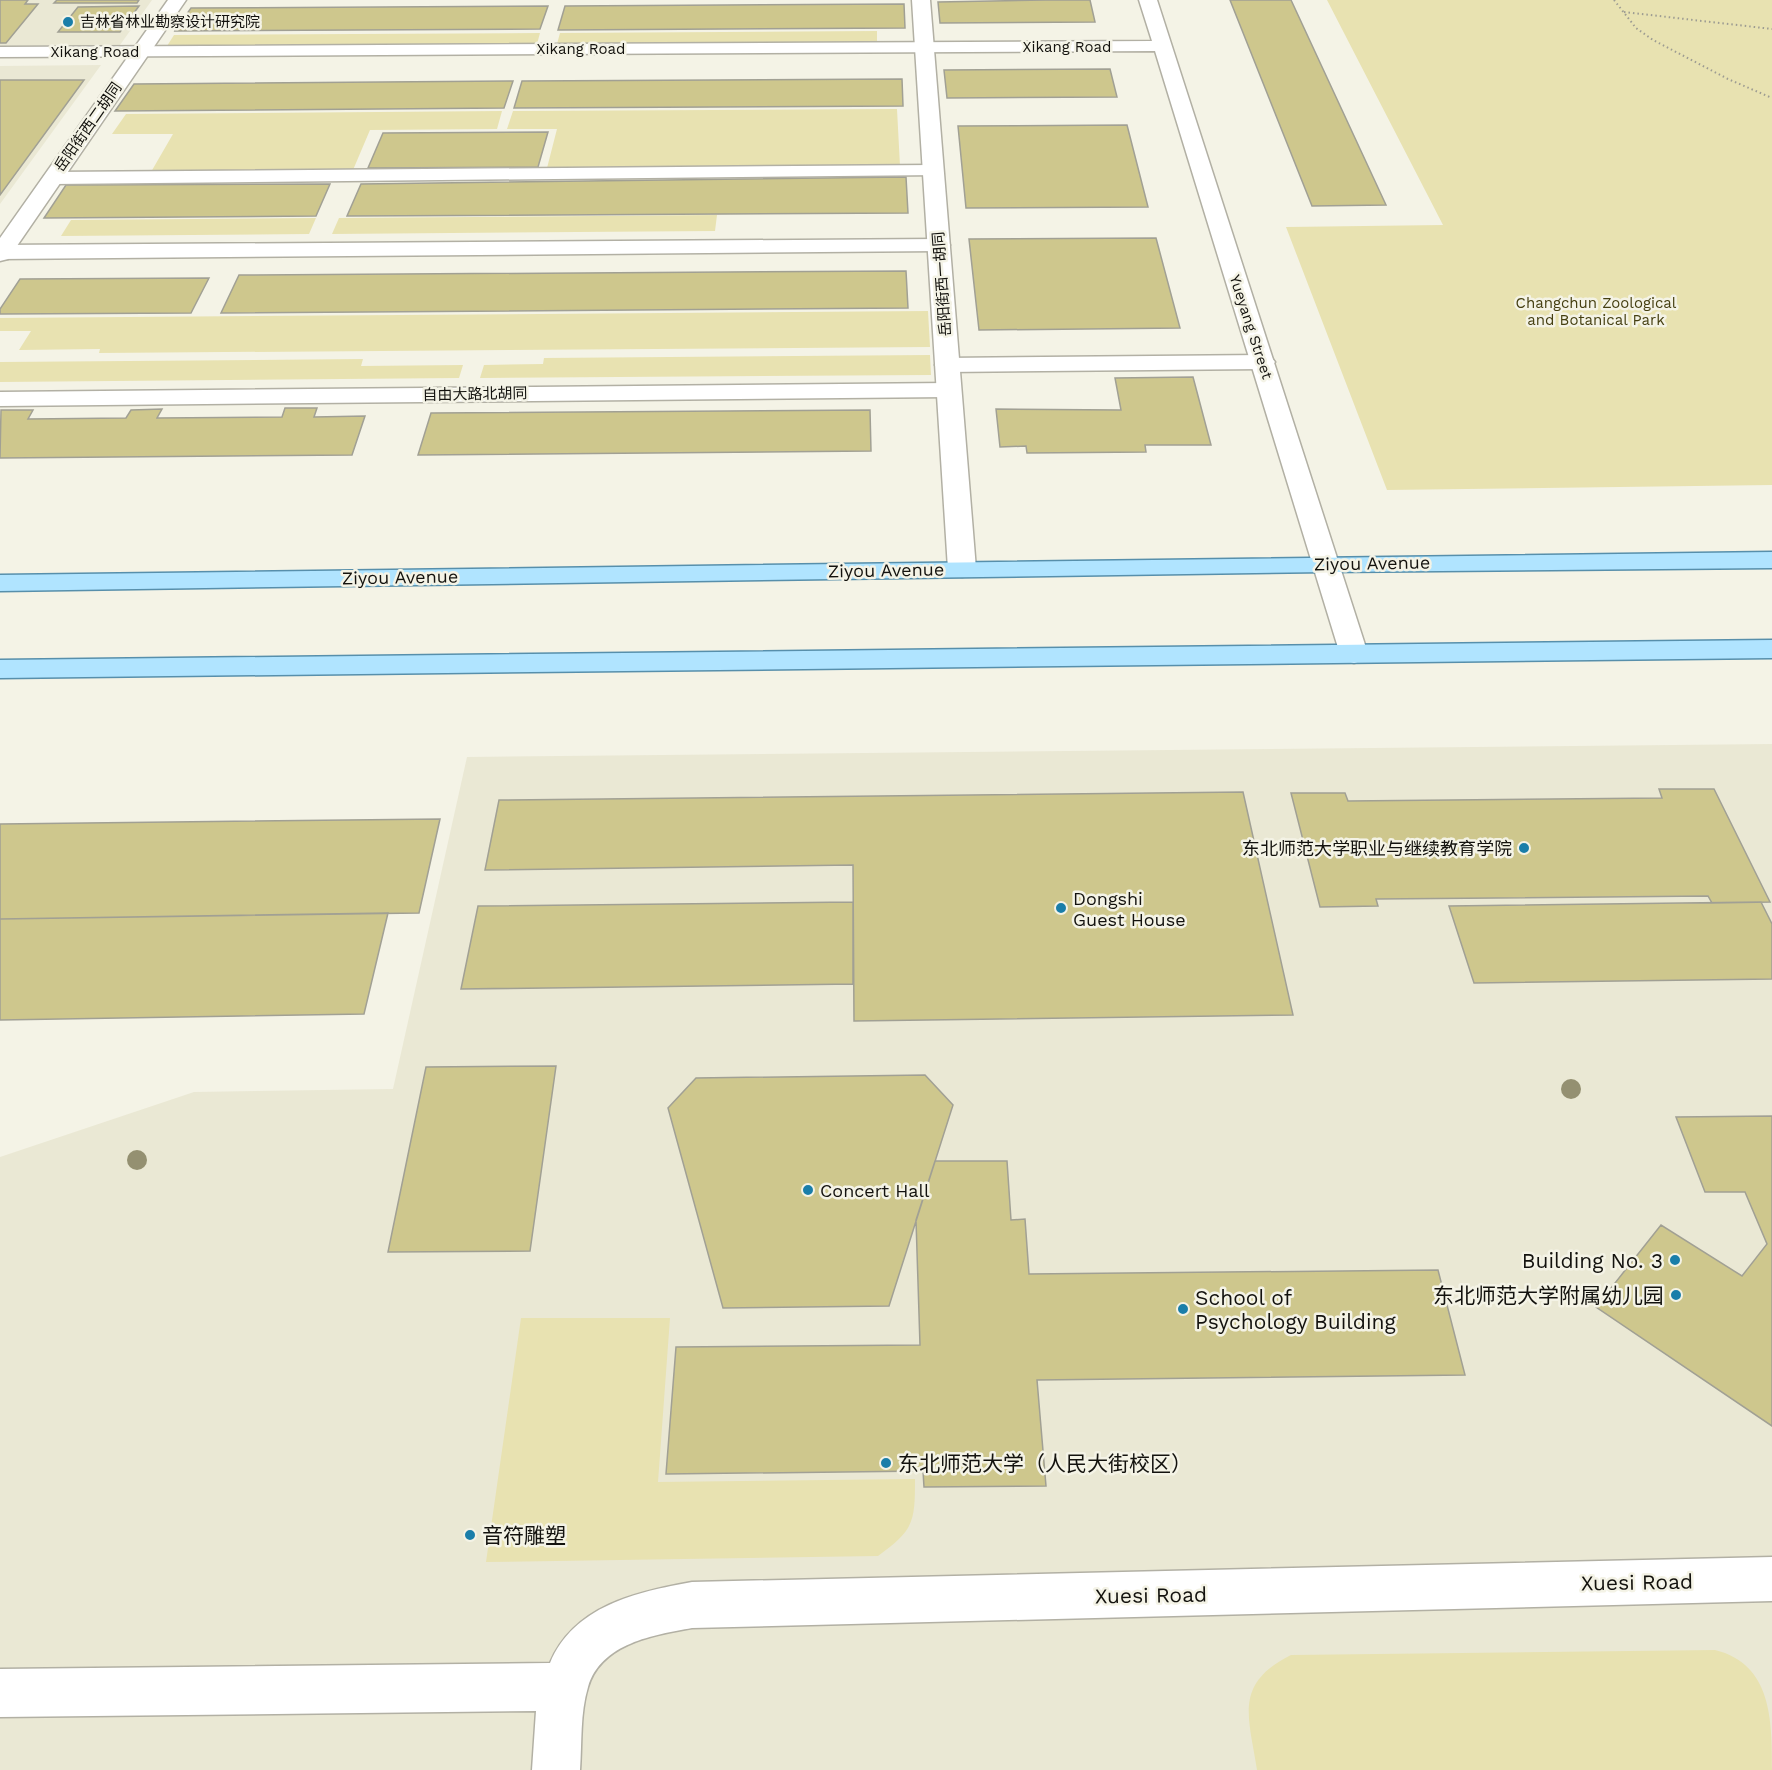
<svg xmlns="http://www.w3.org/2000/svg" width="1772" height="1770" font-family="'Work Sans','Noto Sans SC',sans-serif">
	<rect width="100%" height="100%" fill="#f4f3e6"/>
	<path fill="#eae8d4" d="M0 0H152L120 45 0 46Z
		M101 65 0 204V66Z
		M1772 744V1770H0V1157L194 1092 393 1089 467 757Z"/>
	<path fill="#e8e2b1" d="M1327 0H1772V485L1387 490 1286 227 1443 225Z
		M877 31V42L557 44 560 33Z
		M540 33 537 44 167 46 174 35Z
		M897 109 900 166 547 168 557 129H507L513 111Z
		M502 111 497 129 370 130 353 170 151 172 173 134H112L126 114Z
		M717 215 715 231 332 234 339 218Z
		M316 218 309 234 61 236 71 220Z
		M928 311 930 347 99 353 100 349 19 350 31 331H0V318Z
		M930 355 931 375 480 378 484 365 543 364 544 358Z
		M363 359 361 366 463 365 459 378 0 382V362Z
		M521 1318H670L658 1482 915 1479C915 1522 914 1530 878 1556L486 1562Z
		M1715 1650C1772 1664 1772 1720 1772 1770H1257C1249 1717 1233 1684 1291 1655Z"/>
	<path fill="#cec78d" stroke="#a1a094" stroke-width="1.5" d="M0 0H28L25 4H38L6 43H0Z
		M57 0H139L137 3H54Z
		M1046 0H1090L1095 22 940 23 938 2Z
		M1230 0H1291L1386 205 1312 206Z
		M904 4 905 28 558 30 565 6Z
		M139 6 120 32H58L78 7Z
		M548 6 540 29 175 31 191 8Z
		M1110 69 1117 97 947 98 944 70Z
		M902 79 903 106 514 108 522 81Z
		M0 80H84L0 195Z
		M513 81 504 108 115 111 134 84Z
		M1127 125 1148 207 966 208 958 126Z
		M548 132 538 167 368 168 383 133Z
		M906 177 908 213 347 216 361 184Z
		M330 184 316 216 44 218 66 185Z
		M1156 238 1180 328 979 330 969 239Z
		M906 271 908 308 221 313 239 275Z
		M209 278 191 313 0 314V309L20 279Z
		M1193 377 1211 445H1145L1146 452 1027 453 1026 446 1000 447 996 409 1121 410 1115 378Z
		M285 408H317L314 417 365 416 352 455 0 458 1 410H33L28 419 126 418 131 410 162 409 157 418 282 417Z
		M870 410 871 451 418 455 431 413Z
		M1659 789H1714L1770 902 1712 903 1708 896 1376 899 1378 906 1320 907 1291 793H1345L1348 801 1662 798Z
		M1243 792 1293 1015 854 1021 853 865 485 870 499 800Z
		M440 819 419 913 0 919V824Z
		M853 902V984L461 989 478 906Z
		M1761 902 1772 924V979L1474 983 1449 906Z
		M388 913 364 1014 0 1020V919Z
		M556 1066 530 1251 388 1252 426 1067Z
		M925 1075 953 1105 889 1306 723 1308 668 1108 696 1078Z
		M1772 1116V1426L1596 1307 1661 1225 1742 1276 1767 1244 1745 1192H1705L1676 1117Z
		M935 1161H1007L1011 1220 1025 1219 1029 1274 1438 1270 1465 1375 1037 1380 1046 1486 924 1487 923 1471 666 1474 676 1347 920 1345 916 1220Z"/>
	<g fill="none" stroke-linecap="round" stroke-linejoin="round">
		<g stroke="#b2b0a4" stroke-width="3">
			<path id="lane" d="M933 165 940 167 943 171 940 175 53 184 46 182 43 178 46 174 53 172Z
				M939 239 947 240 950 245 947 250 939 251 0 259V245Z
				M1263 355 1271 357 1275 362 1271 367 1263 369 947 372 939 370 935 365 939 360 947 358Z
				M949 383 958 385 961 390 958 395 949 397 0 406V392Z
				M1772 1557V1601L692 1628C654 1635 601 1643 588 1687 580 1713 582 1743 580 1770H532L536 1711 0 1717V1669L550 1663C574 1606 636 1592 692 1582Z"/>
		</g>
		<g stroke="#b2b0a4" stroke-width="3">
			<path id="street" d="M168 0H186L8 259 0 261V238Z
				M912 0H930L976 569 972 575 962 577 952 575 948 569Z"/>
		</g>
		<g stroke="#b2b0a4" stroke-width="3">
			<path id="secondary" d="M1139 0H1157L1368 654 1364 660 1354 663 1344 660 1340 654 1155 51 0 57V47L1152 41Z"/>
		</g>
		<g stroke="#578fab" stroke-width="3">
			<path id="primary" d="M1772 552V568L1326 572 0 591V575Z
				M1772 640V658L0 678V660Z"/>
		</g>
		<path stroke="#9d9c92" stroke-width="2" stroke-dasharray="1.5 3" stroke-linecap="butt" d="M1614 0 1636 28 1653 40 1728 79 1772 98
			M1624 12 1772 29"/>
		<use href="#lane" fill="#fff" fill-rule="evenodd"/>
		<use href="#street" fill="#fff" fill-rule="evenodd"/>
		<use href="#secondary" fill="#fff" fill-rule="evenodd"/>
		<use href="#primary" fill="#b0e4ff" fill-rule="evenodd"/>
	</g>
	<g fill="#949071">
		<circle cx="1571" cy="1089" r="10"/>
		<circle cx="137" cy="1160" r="10"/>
	</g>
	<g fill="#1a7ea9" stroke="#f4f3e6" stroke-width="2">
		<circle cx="68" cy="22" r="6"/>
		<circle cx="1524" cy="848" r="6"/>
		<circle cx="1061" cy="908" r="6"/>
		<circle cx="808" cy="1190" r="6"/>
		<circle cx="1675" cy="1260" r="6"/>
		<circle cx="1676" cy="1295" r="6"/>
		<circle cx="1183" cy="1309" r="6"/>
		<circle cx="886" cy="1463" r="6"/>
		<circle cx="470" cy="1535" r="6"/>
	</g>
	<g text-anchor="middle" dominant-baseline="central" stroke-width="5" stroke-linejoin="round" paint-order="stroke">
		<g font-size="15" fill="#13120e" stroke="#f4f3e6" text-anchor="start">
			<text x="80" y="22">吉林省林业勘察设计研究院</text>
		</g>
		<g font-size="15" fill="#13120e" stroke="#f4f3e6">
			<text x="1067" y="47">Xikang Road</text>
			<text x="581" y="49">Xikang Road</text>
			<text x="95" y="52">Xikang Road</text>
			<text transform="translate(88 127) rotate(-55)">岳阳街西二胡同</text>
			<text transform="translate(942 284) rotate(-94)">岳阳街西一胡同</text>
			<text transform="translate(1251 327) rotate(72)">Yueyang Street</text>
			<text transform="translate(475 394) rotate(-1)">自由大路北胡同</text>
		</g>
		<g font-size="15" fill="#453f11" stroke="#f4f3e6">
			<text x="1596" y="303">Changchun Zoological<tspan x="1596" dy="17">and Botanical Park</tspan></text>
		</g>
		<g font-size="18" fill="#13120e" stroke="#f4f3e6">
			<text transform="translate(1372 563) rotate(-1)">Ziyou Avenue</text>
			<text transform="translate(886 570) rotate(-1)">Ziyou Avenue</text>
			<text transform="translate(400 577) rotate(-1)">Ziyou Avenue</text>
		</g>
		<g font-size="18" fill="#13120e" stroke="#f4f3e6" text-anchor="start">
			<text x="1512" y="848" text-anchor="end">东北师范大学职业与继续教育学院</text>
			<text x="1073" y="898">Dongshi<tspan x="1073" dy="21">Guest House</tspan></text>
			<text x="820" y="1190">Concert Hall</text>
		</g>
		<g font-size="21" fill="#13120e" stroke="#f4f3e6" text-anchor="start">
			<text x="1663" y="1260" text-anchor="end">Building No. 3</text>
			<text x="1664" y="1295" text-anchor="end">东北师范大学附属幼儿园</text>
			<text x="1195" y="1297">School of<tspan x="1195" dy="24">Psychology Building</tspan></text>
			<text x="898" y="1463">东北师范大学（人民大街校区）</text>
			<text x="482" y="1535">音符雕塑</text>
		</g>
		<g font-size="21" fill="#13120e" stroke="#f4f3e6">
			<text transform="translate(1637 1582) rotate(-1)">Xuesi Road</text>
			<text transform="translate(1151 1595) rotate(-1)">Xuesi Road</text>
		</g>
	</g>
</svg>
